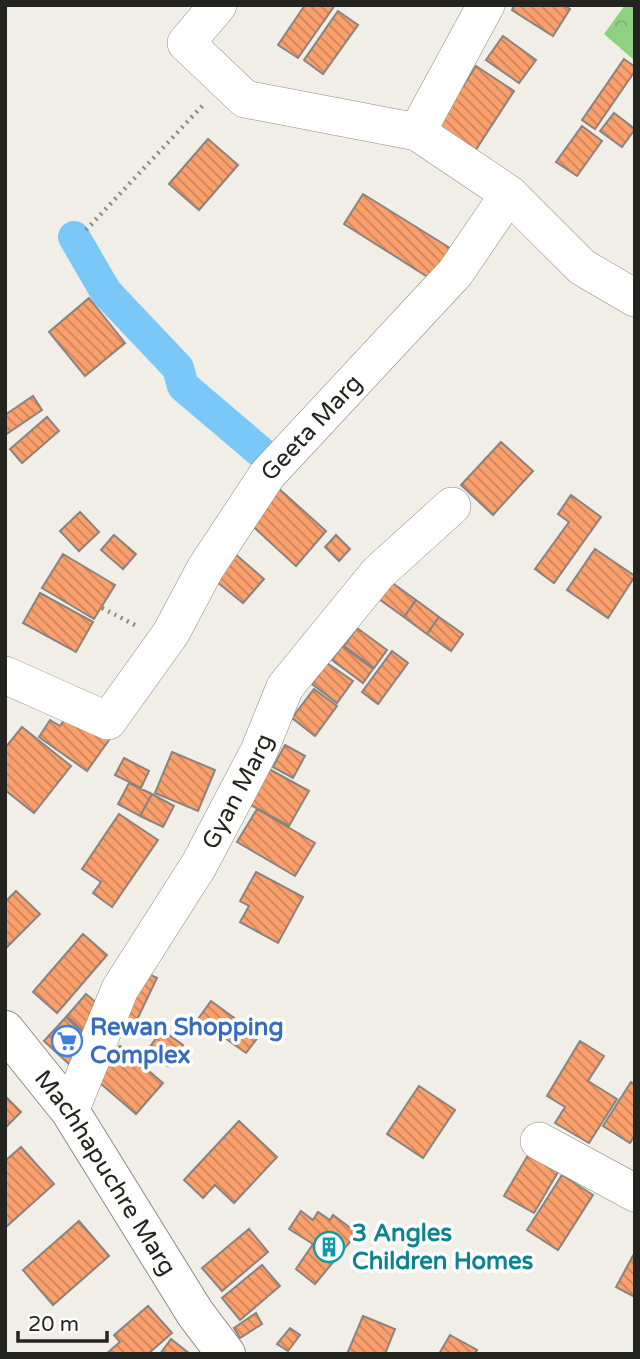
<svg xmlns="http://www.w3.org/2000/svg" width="640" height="1359" font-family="'Varela Round',sans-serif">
	<defs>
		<pattern id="forest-crowns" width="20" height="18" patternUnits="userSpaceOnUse" patternTransform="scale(1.75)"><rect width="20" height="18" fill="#90d181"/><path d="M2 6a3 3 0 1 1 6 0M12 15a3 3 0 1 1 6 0" fill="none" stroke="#7cb36f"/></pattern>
		<pattern id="building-back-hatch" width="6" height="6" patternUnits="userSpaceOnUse" patternTransform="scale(1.75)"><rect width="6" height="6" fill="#fba06d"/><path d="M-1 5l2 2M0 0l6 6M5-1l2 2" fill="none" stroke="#cb8259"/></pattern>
	</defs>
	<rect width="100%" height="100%" fill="#f0eee6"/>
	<path fill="url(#forest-crowns)" d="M625 5H635V61L604 34Z"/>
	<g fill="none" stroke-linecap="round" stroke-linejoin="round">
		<path stroke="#79c8f7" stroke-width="32" d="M74 237 106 292 178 368 183 386 270 460"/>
	</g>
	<path fill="url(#building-back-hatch)" stroke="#8a837f" stroke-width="2" d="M305 5H335L298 58 278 45Z
		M514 5H564L570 9 553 36 512 10Z
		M338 11 358 25 323 74 304 60Z
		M503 36 536 60 519 83 486 60Z
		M624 59 635 67V71L595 129 582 120Z
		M476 66 514 91 475 151 437 126Z
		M614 113 635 129 622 147 600 131Z
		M582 126 602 141 577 176 556 162Z
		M208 139 238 165 199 210 169 184Z
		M363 194 450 248 431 279 344 224Z
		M89 298 125 343 85 376 49 332Z
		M33 396 42 410 5 435V415Z
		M47 417 59 431 22 463 10 449Z
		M501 442 533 471 493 515 461 485Z
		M277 487 326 531 296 566 247 521Z
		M571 495 601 517 554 583 535 569 569 522 558 514Z
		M80 512 99 532 79 551 60 531Z
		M114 535 136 554 123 569 101 550Z
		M336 535 350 549 339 561 325 547Z
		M595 549 635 576 608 618 567 590Z
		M234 553 264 579 243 603 212 578Z
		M63 554 115 585 94 619 42 588Z
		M391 582 416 600 404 617 379 599Z
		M40 593 93 622 76 652 23 623Z
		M416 600 439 617 427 634 404 617Z
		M439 617 463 634 451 651 427 634Z
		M357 628 387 650 374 668 344 646Z
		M342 646 373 669 363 683 332 660Z
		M392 651 408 663 378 704 362 692Z
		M327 663 353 681 337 703 312 684Z
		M314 689 337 706 315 736 292 718Z
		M69 713 109 740 87 771 39 737 50 720 60 726Z
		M22 727 71 766 34 813 5 790V748Z
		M285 745 305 756 293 778 273 767Z
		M172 752 215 770 198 811 155 793Z
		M124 758 149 771 141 788 115 775Z
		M269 769 309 791 289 826 249 804Z
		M129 783 152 794 140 816 118 804Z
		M152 794 174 806 163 827 140 816Z
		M257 809 315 843 295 876 237 842Z
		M119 814 158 840 112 907 93 893 101 882 82 869Z
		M256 872 303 897 278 943 240 922 249 906 240 901Z
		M16 891 40 914 5 949V902Z
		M83 934 107 955 57 1013 33 992Z
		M141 970 157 978 133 1028 117 1020Z
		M86 994 105 1010 85 1033 67 1016Z
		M211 1001 259 1036 246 1053 198 1019Z
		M66 1017 90 1040 69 1064 44 1041Z
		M162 1030 183 1045 168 1066 147 1051Z
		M580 1041 604 1056 588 1081 617 1099 589 1143 555 1123 565 1107 547 1096Z
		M120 1046 163 1083 136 1114 93 1077Z
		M631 1082 635 1085V1135L630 1143 603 1126Z
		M419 1086 455 1110 423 1158 387 1134Z
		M5 1096 21 1112 5 1128Z
		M239 1121 277 1157 234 1203 215 1185 203 1198 184 1180Z
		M21 1147 54 1184 6 1227 5 1161Z
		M528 1155 558 1172 534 1213 504 1196Z
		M562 1175 593 1195 558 1250 527 1230Z
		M301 1211 313 1220 318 1212 330 1220 333 1215 352 1229 354 1237 315 1284 296 1269 313 1244 289 1229Z
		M79 1221 109 1256 53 1305 23 1270Z
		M249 1229 268 1252 222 1291 202 1268Z
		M635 1252V1297L616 1287Z
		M262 1265 280 1286 240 1320 222 1298Z
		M148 1306 172 1333 148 1354H106L120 1342 114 1335Z
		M256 1313 262 1324 240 1338 234 1328Z
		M363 1316 395 1329 385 1354H347Z
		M290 1328 300 1335 288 1351 277 1344Z
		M450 1335 477 1350 475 1354H439Z
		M171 1339 190 1354H160Z"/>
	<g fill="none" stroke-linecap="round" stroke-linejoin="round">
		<g stroke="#8d8b84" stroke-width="38">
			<g id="minor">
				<path d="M218 5 186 43 245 99 417 132 509 194"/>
				<path d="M417 132 486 5"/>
				<path id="s1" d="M5 675 108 721 171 633 205 569 267 475 455 273 509 194 582 267 635 298"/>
				<path id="s2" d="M70 1111 120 989 199 865 259 751 285 687 378 573 452 506"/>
				<path d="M539 1141 635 1193"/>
			</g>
		</g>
		<g stroke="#8d8b84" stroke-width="40">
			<g id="major">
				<path id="s3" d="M5 1030 70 1111 195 1313 226 1354"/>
			</g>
		</g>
		<path stroke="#8a8983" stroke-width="4.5" stroke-dasharray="2 5" stroke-linecap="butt" d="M86 230 204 104
			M102 608 137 626"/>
		<use href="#minor" stroke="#fff" stroke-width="37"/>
		<use href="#major" stroke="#fff" stroke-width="38"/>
	</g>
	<defs>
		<g id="supermarket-ring" transform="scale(1.575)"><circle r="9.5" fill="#fff" stroke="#3f7fe0" stroke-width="1.5"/><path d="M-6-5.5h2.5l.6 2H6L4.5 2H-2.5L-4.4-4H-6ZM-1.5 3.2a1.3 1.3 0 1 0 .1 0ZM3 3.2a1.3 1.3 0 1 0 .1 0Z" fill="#3f7fe0"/></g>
		<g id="building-ring" transform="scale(1.575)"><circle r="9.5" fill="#fff" stroke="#0f9aa8" stroke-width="1.5"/><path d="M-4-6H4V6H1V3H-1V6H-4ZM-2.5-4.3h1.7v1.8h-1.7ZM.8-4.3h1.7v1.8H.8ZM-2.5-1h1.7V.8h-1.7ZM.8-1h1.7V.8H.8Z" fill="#0f9aa8"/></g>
	</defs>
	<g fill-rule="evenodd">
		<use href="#supermarket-ring" x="67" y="1041"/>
		<use href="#building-ring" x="329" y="1247"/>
	</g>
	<g text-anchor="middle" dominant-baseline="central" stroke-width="7" stroke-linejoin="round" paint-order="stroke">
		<g font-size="24" fill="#232320" stroke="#fff">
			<text stroke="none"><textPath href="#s1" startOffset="471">Geeta Marg</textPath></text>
			<text stroke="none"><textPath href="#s2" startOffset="362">Gyan Marg</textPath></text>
			<text stroke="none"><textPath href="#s3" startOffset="175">Machhapuchre Marg</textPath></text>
		</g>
		<g font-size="24" font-weight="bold" fill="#366cbe" stroke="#fff" text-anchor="start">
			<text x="90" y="1027">Rewan Shopping<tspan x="90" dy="28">Complex</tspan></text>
		</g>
		<g font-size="24" font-weight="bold" fill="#0d838f" stroke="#fff" text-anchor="start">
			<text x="352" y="1233">3 Angles<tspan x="352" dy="28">Children Homes</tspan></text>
		</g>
	</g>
	<rect width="640" height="1359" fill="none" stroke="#232320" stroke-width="14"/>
	<path d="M18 1331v10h89v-10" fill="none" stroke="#232320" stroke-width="3.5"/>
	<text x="28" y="1331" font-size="21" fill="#232320" stroke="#ffffff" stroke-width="5" paint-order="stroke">20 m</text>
</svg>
